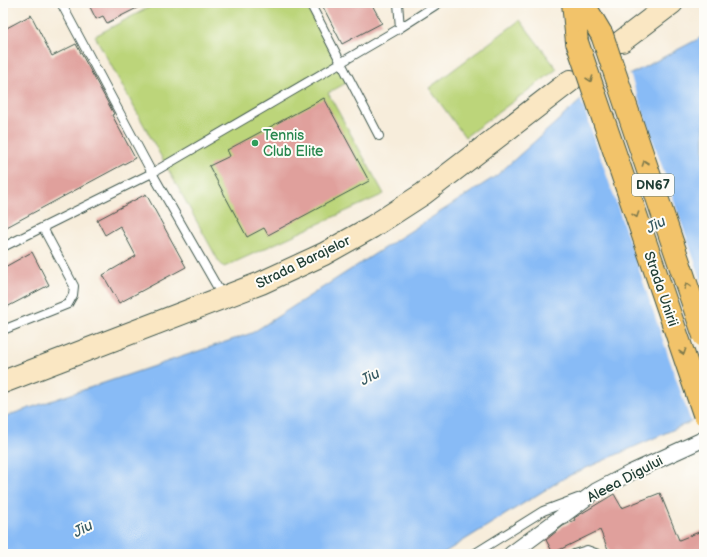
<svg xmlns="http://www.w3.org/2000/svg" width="707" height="557" font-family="'Balsamiq Sans',sans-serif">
	<rect width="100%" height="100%" fill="#fdfcf7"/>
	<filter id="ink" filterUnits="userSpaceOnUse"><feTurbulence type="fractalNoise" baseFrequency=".025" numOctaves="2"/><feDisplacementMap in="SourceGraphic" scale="8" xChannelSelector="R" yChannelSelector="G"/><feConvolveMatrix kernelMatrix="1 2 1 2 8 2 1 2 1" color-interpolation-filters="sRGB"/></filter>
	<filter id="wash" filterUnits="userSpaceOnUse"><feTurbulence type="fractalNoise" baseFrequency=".012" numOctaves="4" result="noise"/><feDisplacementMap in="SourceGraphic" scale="16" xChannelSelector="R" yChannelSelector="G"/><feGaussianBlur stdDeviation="0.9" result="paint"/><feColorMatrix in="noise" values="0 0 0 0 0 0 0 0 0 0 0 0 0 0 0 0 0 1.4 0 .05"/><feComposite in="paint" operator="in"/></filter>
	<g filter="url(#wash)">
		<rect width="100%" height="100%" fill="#f7eddb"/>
		<path fill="#bcd57a" stroke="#6e8957" d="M157 3H305L348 82 328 93 384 194 224 267 219 262 95 36Z
			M520 20 557 69 465 137 429 88Z"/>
		<path fill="#88bbf6" stroke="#547c95" d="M704 36V416L566 477 442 554H3V417L252 333 496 176 581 100Z"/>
		<path fill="#f7eddb" d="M630 74 704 288V416L691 422 581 100Z"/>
		<g id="blocks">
			<path fill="#e0a09c" d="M88 3H147L107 23 103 16 96 19Z
				M321 3H371L382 23 342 44Z
				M31 15 52 56 76 44 114 114 112 115 135 158 3 229V30Z
				M324 98 369 181 268 235 264 228 247 237 209 166 230 156 227 150Z
				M146 194 186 267 119 303 103 275 136 256 120 226 105 235 97 220Z
				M32 252 49 285 3 309V268Z
				M660 493 679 540 704 530V552L698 554H610L600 530 553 553 546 540 563 526 575 520 574 518 614 494 622 508Z"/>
		</g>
	</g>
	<g filter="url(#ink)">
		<use href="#blocks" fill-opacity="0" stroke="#3f574d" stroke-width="1"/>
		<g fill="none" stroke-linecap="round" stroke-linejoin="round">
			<g stroke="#3f574d" stroke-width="10">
				<path id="service" d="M61 3 152 173 223 297
					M310 3 379 136
					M398 3 400 28
					M3 247 152 173 400 28 439 3
					M3 330 68 304 73 295 74 286 43 228
					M474 554 543 511 578 498
					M574 554 587 550 598 554"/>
			</g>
			<g stroke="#3f574d" stroke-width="17">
				<path id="minor" d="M511 554 596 491 632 472 704 439"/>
			</g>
			<g stroke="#3f574d" stroke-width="24">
				<path id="secondary" d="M622 41 672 3
					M3 382 261 283 324 254 372 227 423 194 570 81"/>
			</g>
			<g stroke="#3f574d" stroke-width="24">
				<path id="primary" d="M573 3 577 42
					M583 3 602 35"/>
			</g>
			<use href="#service" stroke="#fff" stroke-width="8"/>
			<use href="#minor" stroke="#fff" stroke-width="15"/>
			<use href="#secondary" stroke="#fae7c3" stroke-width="22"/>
			<use href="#primary" stroke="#f2c36a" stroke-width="22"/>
			<g stroke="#3f574d" stroke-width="24" stroke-linecap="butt">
				<path id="primary-bridge" d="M602 35 704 336
					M577 42 704 414"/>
			</g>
			<use href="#primary-bridge" stroke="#f2c36a" stroke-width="22"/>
		</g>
		<defs><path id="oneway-chevron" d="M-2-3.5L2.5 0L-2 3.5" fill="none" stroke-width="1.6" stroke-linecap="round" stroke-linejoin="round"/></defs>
		<g stroke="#7e794c">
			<use href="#oneway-chevron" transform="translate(590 79) rotate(71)"/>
			<use href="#oneway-chevron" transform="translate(645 163) rotate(-109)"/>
			<use href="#oneway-chevron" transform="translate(636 215) rotate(71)"/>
			<use href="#oneway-chevron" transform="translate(687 286) rotate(-109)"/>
			<use href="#oneway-chevron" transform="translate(683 352) rotate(71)"/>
		</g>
	</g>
	<circle fill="#2e9e5b" stroke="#fdfcf7" stroke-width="1.5" cx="255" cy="143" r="4"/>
	<g text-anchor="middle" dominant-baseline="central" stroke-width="4" stroke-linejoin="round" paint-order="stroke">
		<rect fill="#fdfcf7" stroke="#62766e" stroke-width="1" x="632" y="174" width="42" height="22" rx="3"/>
		<g font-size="13" font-weight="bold" fill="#1f3d34">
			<text x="653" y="185">DN67</text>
		</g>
		<g font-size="14" fill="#27864d" stroke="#fdfcf7" text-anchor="start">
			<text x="263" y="135">Tennis<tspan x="263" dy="16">Club Elite</tspan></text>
		</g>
		<g font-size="14" fill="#1f3d34" stroke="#fdfcf7">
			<text transform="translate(303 262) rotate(-26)">Strada Barajelor</text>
			<text transform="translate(661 289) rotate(71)">Strada Unirii</text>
			<text transform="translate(625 479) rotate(-28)">Aleea Digului</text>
		</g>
		<g font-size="15" font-style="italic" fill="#395c64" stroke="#fdfcf7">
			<text transform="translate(656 225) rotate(-28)">Jiu</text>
			<text transform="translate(370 377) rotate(-28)">Jiu</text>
			<text transform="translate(83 529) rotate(-28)">Jiu</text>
		</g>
	</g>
	<rect width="707" height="557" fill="none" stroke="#fdfcf7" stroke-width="16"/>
</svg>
